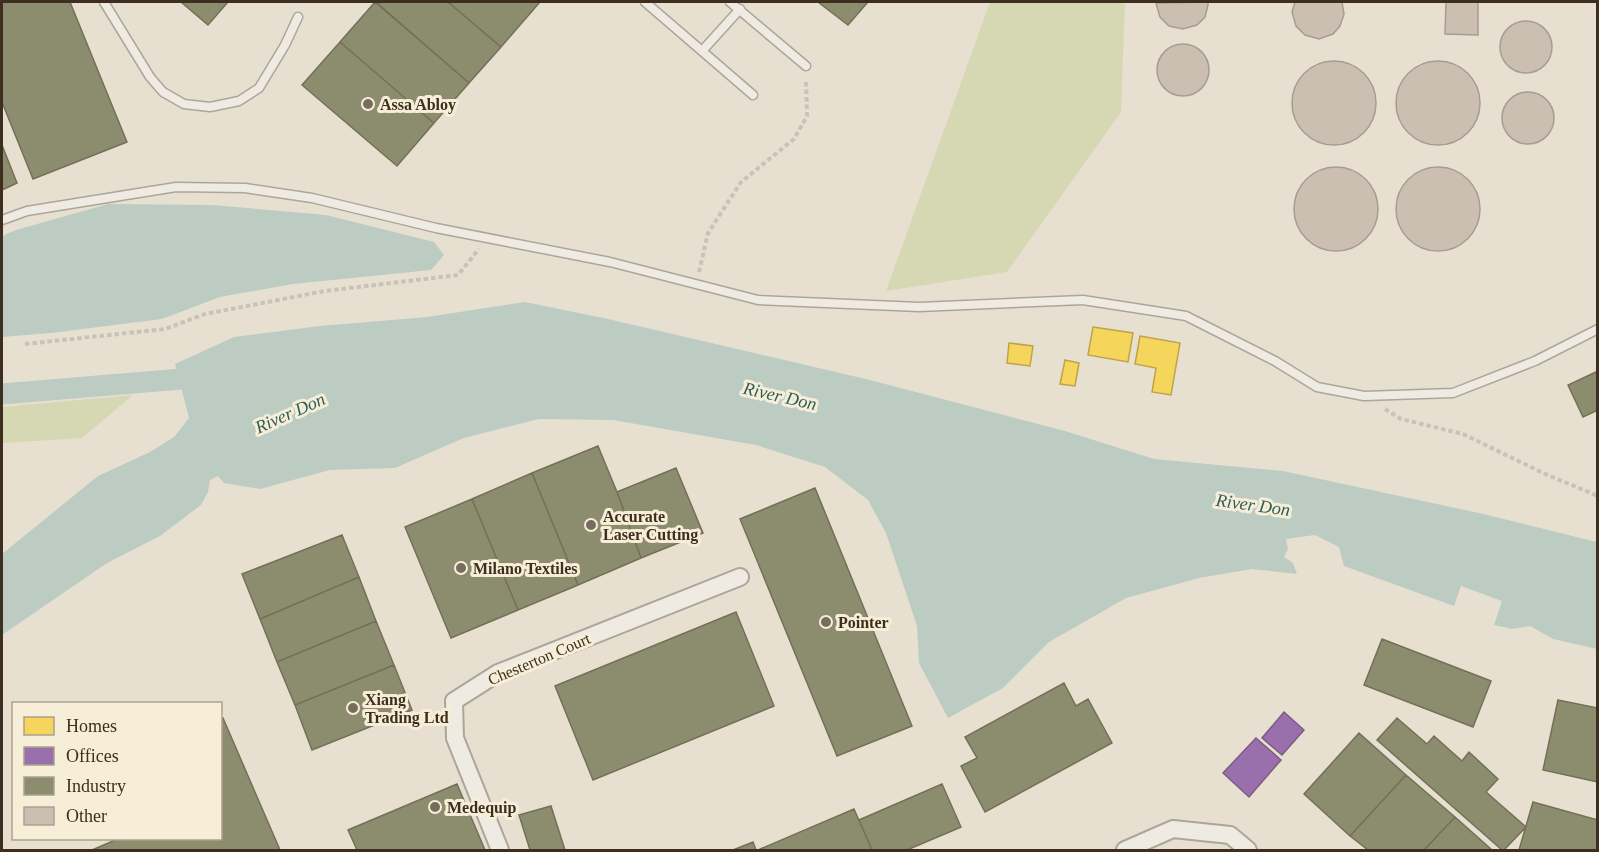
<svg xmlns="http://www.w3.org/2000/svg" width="1599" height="852" font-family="'Times New Roman',serif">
	<rect width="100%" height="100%" fill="#e7e0d1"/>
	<path fill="#d6d7b3" d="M990 2H1125L1121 112 1007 272 886 291Z
		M133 395 82 438 2 443V407Z"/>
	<path fill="#bcccc2" d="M108 204 212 205 326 215 434 242 444 255 431 270 293 284 220 297 162 319 51 333 2 337V236L16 230Z
		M525 302 608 319 870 380 1065 431 1154 459 1283 471 1479 513 1597 542V649L1553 639 1530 626 1512 629 1494 625 1502 601 1461 586 1454 606 1344 566 1339 547 1315 535 1286 539 1288 549 1284 557 1293 563 1297 574 1252 569 1199 578 1126 598 1049 642 1003 688 948 718 919 663 917 626 886 533 868 500 825 467 756 445 613 420 539 419 464 438 395 468 330 470 260 489 224 483 218 476 210 480 208 492 201 505 160 536 107 563 2 635V554L98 476 150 452 174 437 189 418 175 364 234 337 320 326 427 317Z"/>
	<path fill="#f6d55c" stroke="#bea34a" stroke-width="1.5" d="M1093 327 1133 333 1128 362 1088 355Z
		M1140 336 1180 343 1171 395 1152 392 1156 368 1135 364Z
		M1009 343 1033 346 1030 366 1007 363Z
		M1065 360 1079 363 1075 386 1060 384Z"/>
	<path fill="#9970ab" stroke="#7d5c81" stroke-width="1.5" d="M1284 712 1304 730 1282 755 1262 738Z
		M1256 738 1281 760 1249 797 1223 773Z"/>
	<path fill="#8c8c6e" stroke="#747057" stroke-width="1.5" d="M2 2H70L127 142 33 179 2 102Z
		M181 2H228L208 25Z
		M375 2 469 83 434 123 340 42Z
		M376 2H448L501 47 469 83Z
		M448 2H540L501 47Z
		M818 2H868L848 25Z
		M340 42 434 123 397 166 302 85Z
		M2 145 17 183 2 190Z
		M1598 371V410L1583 417 1568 385Z
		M598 446 617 492 641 558 578 585 532 473Z
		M676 468 703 533 641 558 617 492Z
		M532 473 578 585 518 610 472 499Z
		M815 488 912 726 837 756 740 519Z
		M472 499 518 610 451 638 405 527Z
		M342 535 359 577 260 619 242 574Z
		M359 577 376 621 277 662 260 619Z
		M736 612 774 706 593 780 555 686Z
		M376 621 394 665 295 705 277 662Z
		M1382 639 1491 681 1473 727 1364 685Z
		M394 665 412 710 312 750 295 705Z
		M1064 683 1076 706 1088 699 1112 743 985 812 961 766 977 758 965 737Z
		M1558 700 1598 708V782L1543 770Z
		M223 718 280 850H92L120 838H220V720Z
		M1397 718 1427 744 1434 736 1462 761 1469 752 1498 779 1486 792 1526 827 1504 850H1502L1377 740Z
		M1359 733 1406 775 1350 836 1304 794Z
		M1406 775 1455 817 1424 850H1368L1350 836Z
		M457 784 485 850H357L348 830Z
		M942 784 961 827 907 850H872L859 820Z
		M1533 802 1598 820V850H1519Z
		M551 806 565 850H530L519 815Z
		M854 809 872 850H758Z
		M1455 817 1492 850H1424Z
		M753 842 756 850H733Z"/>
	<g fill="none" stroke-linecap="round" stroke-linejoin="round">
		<path stroke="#bcccc2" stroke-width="21" d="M2 394 205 377"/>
	</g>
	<path fill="#cbbfb2" stroke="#a89c90" stroke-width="1.5" d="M1295 2H1342L1344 14 1340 26 1333 34 1319 39 1305 35 1296 26 1292 12Z
		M1446 2H1478V35L1445 34Z
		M1156 3 1208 2V5L1205 17 1197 25 1183 29 1169 26 1160 17Z
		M1500 47a26 26 0 1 1 52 0a26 26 0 1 1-52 0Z
		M1157 70a26 26 0 1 1 52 0a26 26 0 1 1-52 0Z
		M1292 103a42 42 0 1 1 84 0a42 42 0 1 1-84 0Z
		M1396 103a42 42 0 1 1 84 0a42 42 0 1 1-84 0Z
		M1502 118a26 26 0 1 1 52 0a26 26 0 1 1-52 0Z
		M1396 209a42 42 0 1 1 84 0a42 42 0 1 1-84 0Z
		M1294 209a42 42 0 1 1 84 0a42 42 0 1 1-84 0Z"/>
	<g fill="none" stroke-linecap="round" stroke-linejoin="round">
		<g stroke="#ada599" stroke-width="11">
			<path id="service" d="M104 2 150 77 163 92 184 104 210 107 239 101 259 88 285 45 298 17
				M645 2 702 51
				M730 2 806 66
				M740 9 702 51 753 95
				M2 220 27 211 176 187 245 188 312 198 436 228 610 262 758 300 919 307 1083 300 1186 316 1275 361 1317 387 1364 396 1453 393 1535 361 1598 329"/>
		</g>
		<g stroke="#ada599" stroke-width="20">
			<path id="minor" d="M500 850 455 738 454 701 498 673 740 577
				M1125 850 1173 829 1230 835 1248 850"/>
		</g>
		<path stroke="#c8c2b9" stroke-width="4" stroke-dasharray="4.5 3" stroke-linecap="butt" d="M699 272 708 233 741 182 794 139 807 116 806 79
			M25 344 165 329 205 314 325 291 458 275 479 249
			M1385 409 1401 419 1463 434 1543 473 1598 496"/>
		<use href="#service" stroke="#efebe3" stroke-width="8"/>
		<use href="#minor" stroke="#efebe3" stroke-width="16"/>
	</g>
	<g fill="#786c5e" stroke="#f7eed8" stroke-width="2">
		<circle cx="368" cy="104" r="6"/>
		<circle cx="591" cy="525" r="6"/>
		<circle cx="461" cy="568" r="6"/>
		<circle cx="826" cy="622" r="6"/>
		<circle cx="353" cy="708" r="6"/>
		<circle cx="435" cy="807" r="6"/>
	</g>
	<g text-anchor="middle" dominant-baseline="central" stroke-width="6" stroke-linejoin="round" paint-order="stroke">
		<g font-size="16" font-weight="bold" fill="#3d2e20" stroke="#f7eed8" text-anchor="start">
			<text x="380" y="104">Assa Abloy</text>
			<text x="603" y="516">Accurate<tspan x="603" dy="18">Laser Cutting</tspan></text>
			<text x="473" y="568">Milano Textiles</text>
			<text x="838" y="622">Pointer</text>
			<text x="365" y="699">Xiang<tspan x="365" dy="18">Trading Ltd</tspan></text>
			<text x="447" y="807">Medequip</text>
		</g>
		<g font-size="16" fill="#3d2e20" stroke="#f7eed8">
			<text transform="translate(539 659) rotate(-23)">Chesterton Court</text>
		</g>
		<g font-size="18" font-style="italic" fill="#2f5d5a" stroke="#f7eed8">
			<text transform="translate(780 396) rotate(13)">River Don</text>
			<text transform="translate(290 413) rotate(-24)">River Don</text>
			<text transform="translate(1253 505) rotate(8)">River Don</text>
		</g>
	</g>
	<rect width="1599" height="852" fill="none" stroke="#3d2e20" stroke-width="6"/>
	<rect x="12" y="702" width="210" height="138" fill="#f7eed8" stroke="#ada18e" stroke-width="1.5"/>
	<rect x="24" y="717" width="30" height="18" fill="#f6d55c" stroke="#ada18e" stroke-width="1.5"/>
	<text x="66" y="732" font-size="18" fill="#3d2e20">Homes</text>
	<rect x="24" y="747" width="30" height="18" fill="#9970ab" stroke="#ada18e" stroke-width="1.5"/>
	<text x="66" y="762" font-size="18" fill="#3d2e20">Offices</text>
	<rect x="24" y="777" width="30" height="18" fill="#8c8c6e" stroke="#ada18e" stroke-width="1.5"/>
	<text x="66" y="792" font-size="18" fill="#3d2e20">Industry</text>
	<rect x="24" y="807" width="30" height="18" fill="#cbbfb2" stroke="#ada18e" stroke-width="1.5"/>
	<text x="66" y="822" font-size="18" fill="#3d2e20">Other</text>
</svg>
